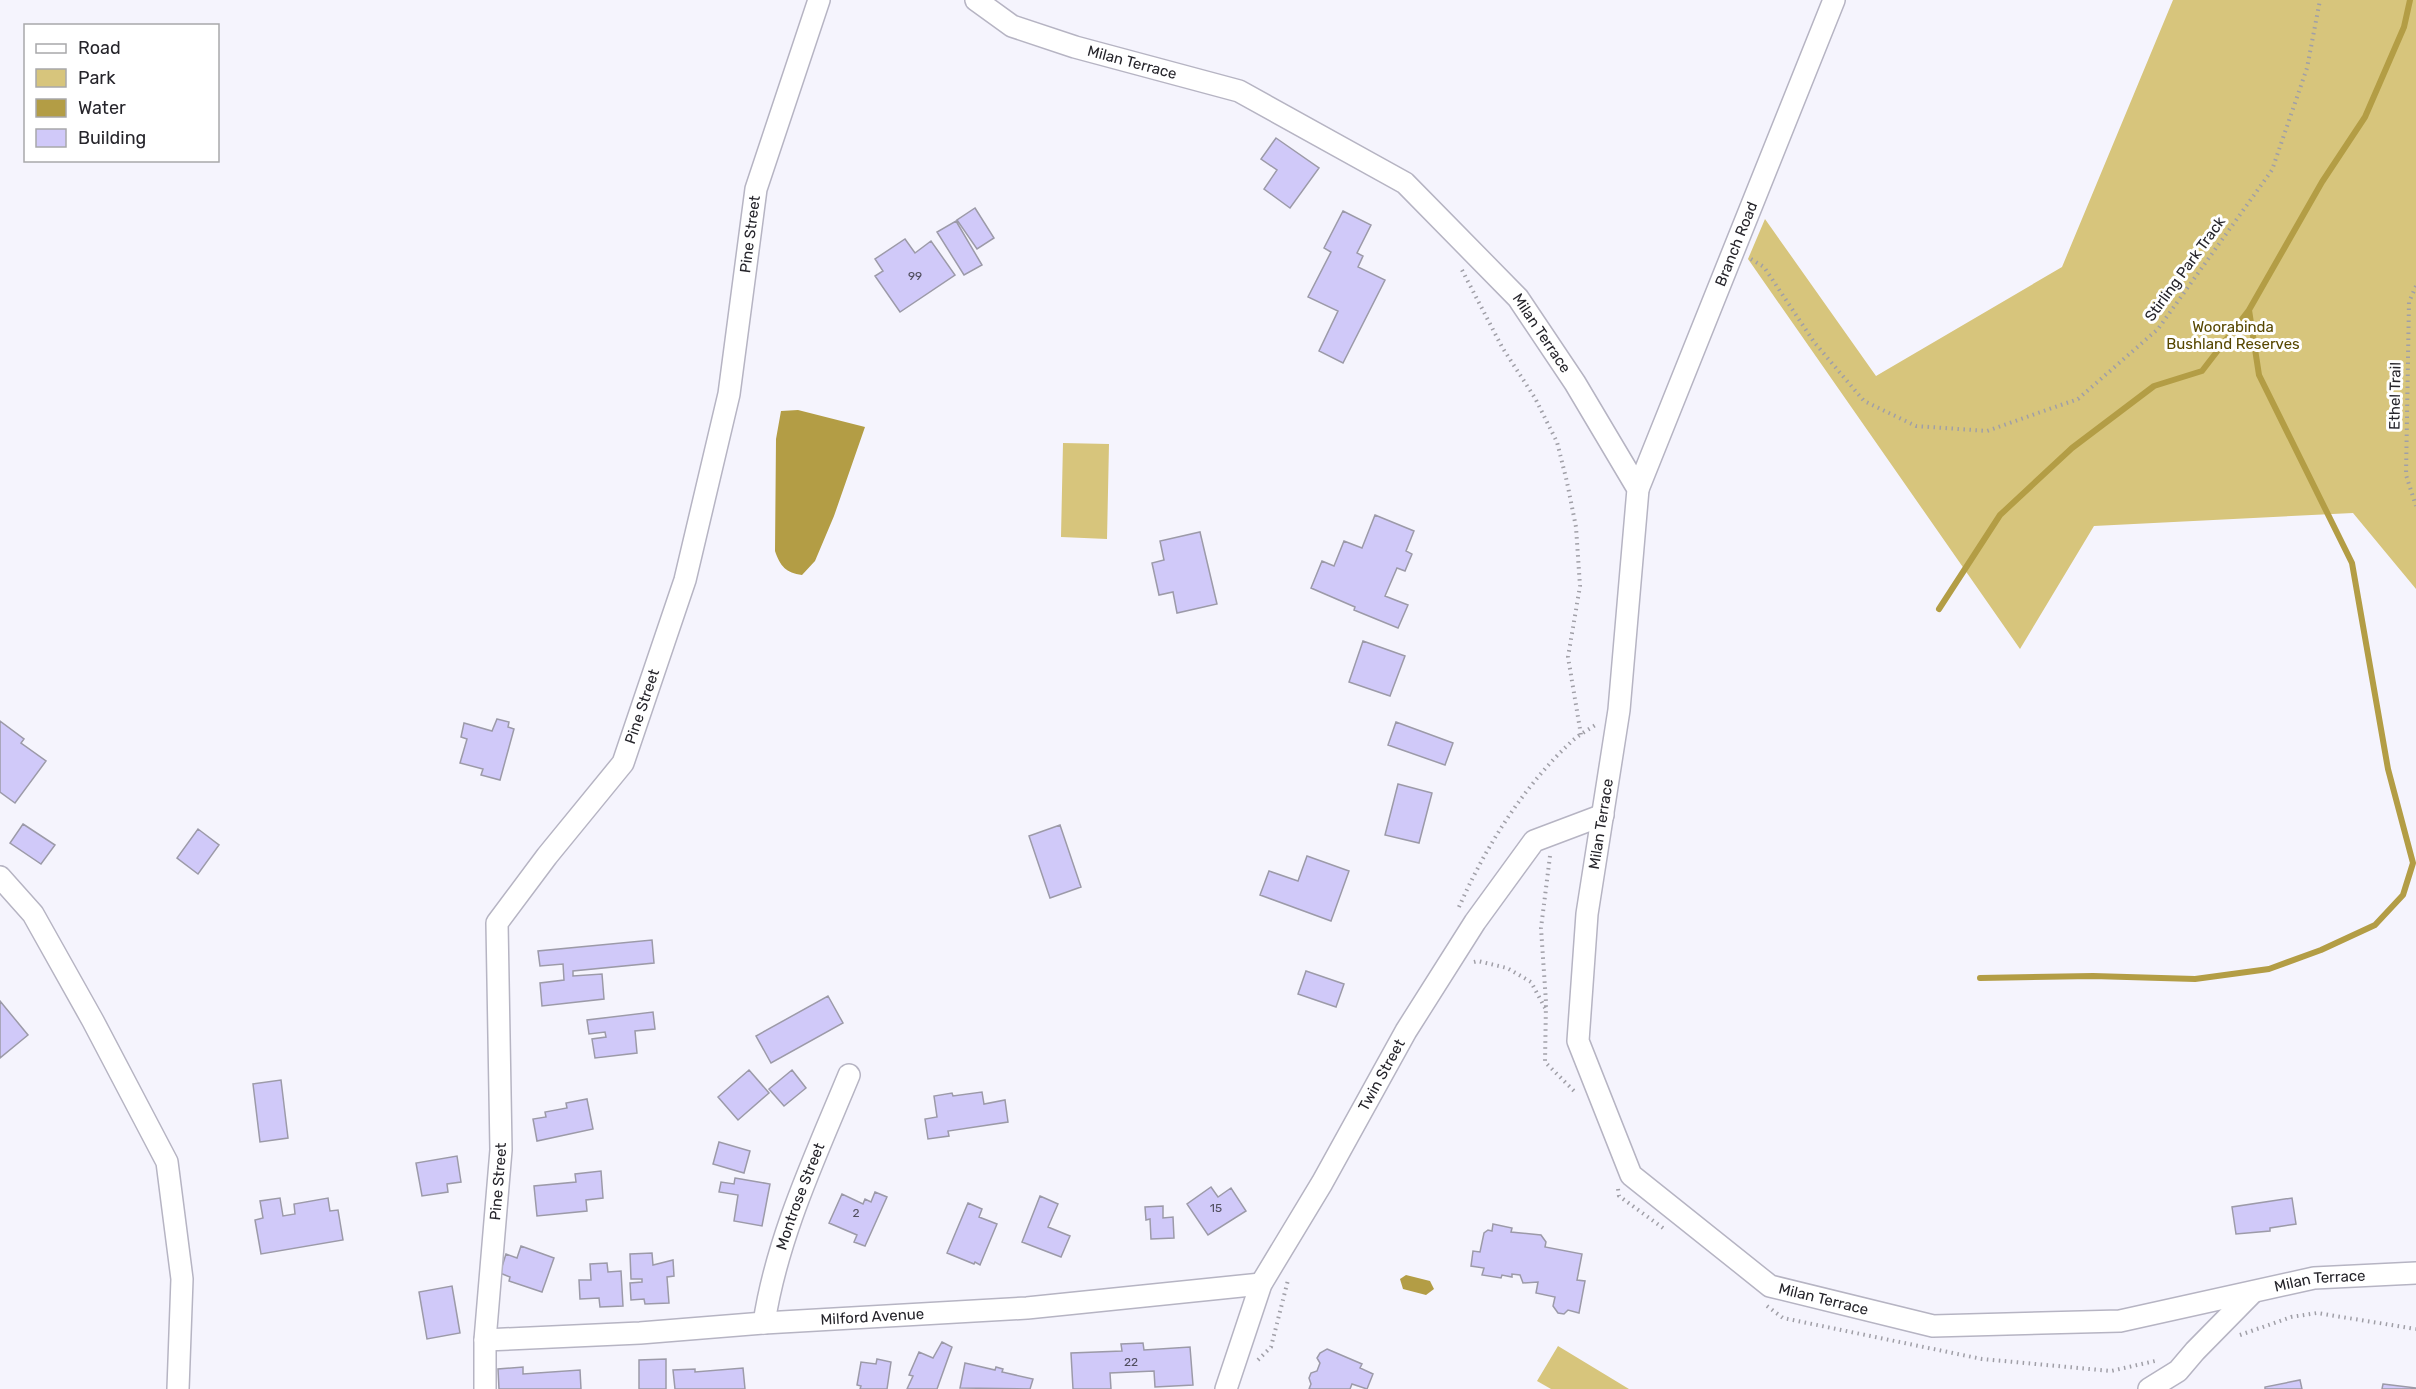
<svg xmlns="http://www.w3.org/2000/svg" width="2416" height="1389" font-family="Rubik,sans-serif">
	<rect width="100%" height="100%" fill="#f5f4fd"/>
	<path fill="#d7c57c" d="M2173 0H2416V589L2353 513 2094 526 2020 649 1748 259 1765 219 1876 376 2062 267Z
		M1063 443 1109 444 1107 539 1061 537Z
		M1558 1346 1629 1389H1551L1537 1381Z"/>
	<path fill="#b39d45" d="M798 410 865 427 834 516 815 561 802 575C786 573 780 566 775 551L776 439 781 411Z
		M1406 1275 1430 1281 1434 1289 1426 1295 1403 1289 1400 1279Z"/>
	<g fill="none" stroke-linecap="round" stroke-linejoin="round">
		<path stroke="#b39d45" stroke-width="6" d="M1939 609 2000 515 2072 448 2154 386 2202 371 2249 310
			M1980 978 2093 976 2195 979 2269 969 2321 950 2375 925 2403 895 2413 863 2388 769 2352 563 2259 375 2249 310 2322 182 2365 117 2404 27 2410 0"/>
	</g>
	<path fill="#d0c9f9" stroke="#9c9aa8" stroke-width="1.5" d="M1276 138 1319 168 1290 208 1264 189 1277 170 1261 159Z
		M975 208 994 238 977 249 957 220Z
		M1343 211 1371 225 1357 253 1363 256 1358 267 1385 280 1343 363 1319 351 1338 311 1308 297 1331 252 1324 248Z
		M956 221 982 265 964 275 937 232Z
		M905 239 915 253 931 241 955 275 900 312 875 276 883 271 875 259Z
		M1375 515 1414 531 1406 551 1412 554 1405 571 1397 568 1385 596 1408 605 1398 628 1354 610 1355 607 1311 588 1322 561 1334 566 1344 541 1362 548Z
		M1200 532 1217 604 1177 613 1173 592 1159 595 1152 563 1164 560 1160 541Z
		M1363 641 1405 656 1390 696 1349 682Z
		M497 719 509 722 508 727 514 729 500 780 481 775 483 769 460 763 467 739 461 737 464 723 492 731Z
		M0 721 24 739 21 743 46 761 15 803 0 792Z
		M1396 722 1453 743 1445 765 1388 745Z
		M1398 784 1432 793 1419 843 1385 835Z
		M23 824 55 845 41 864 10 843Z
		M1060 825 1081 887 1050 898 1029 836Z
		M198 829 219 845 198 874 177 858Z
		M1307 856 1349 871 1331 921 1260 895 1269 871 1298 881Z
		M652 940 654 963 573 971V976L602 974 604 999 542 1006 540 983 564 980 563 964 540 966 538 951Z
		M1306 971 1344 984 1336 1007 1298 994Z
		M828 996 843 1023 771 1063 756 1036Z
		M0 1001 28 1035 0 1058Z
		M653 1012 655 1029 635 1031 637 1053 595 1058 592 1039 606 1037 605 1032 589 1034 587 1020Z
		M749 1070 769 1093 738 1120 718 1097Z
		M792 1070 806 1088 784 1106 769 1089Z
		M281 1080 288 1138 260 1142 253 1084Z
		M982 1092 984 1104 1005 1100 1008 1122 948 1131 949 1136 928 1139 925 1119 937 1117 934 1096 952 1093 953 1096Z
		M587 1099 593 1129 537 1141 533 1119 546 1117 545 1112 567 1108 566 1103Z
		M719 1142 750 1151 744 1173 713 1164Z
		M457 1156 461 1182 447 1184 448 1192 422 1196 416 1163Z
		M601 1171 603 1198 586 1200 587 1211 537 1216 534 1186 576 1182 575 1174Z
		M735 1178 770 1184 762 1226 734 1221 738 1195 719 1192 721 1182 734 1184Z
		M1211 1187 1218 1197 1231 1188 1246 1211 1208 1235 1187 1204Z
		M875 1192 887 1197 865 1246 854 1242 857 1235 829 1223 842 1194 863 1204 865 1199 871 1202Z
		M1040 1196 1058 1204 1048 1227 1070 1236 1061 1257 1022 1242Z
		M280 1198 283 1216 295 1214 294 1204 328 1198 330 1211 338 1210 343 1240 261 1254 255 1220 263 1218 260 1201Z
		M2292 1198 2296 1224 2270 1228V1231L2236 1234 2232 1207Z
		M968 1203 982 1209 979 1217 997 1224 980 1265 975 1262 974 1264 947 1253Z
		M1163 1206V1218L1173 1217 1174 1238 1151 1239 1150 1219 1146 1220 1145 1207Z
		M1493 1224 1512 1228 1511 1232 1541 1235 1546 1242 1545 1247 1582 1254 1577 1280 1585 1281 1579 1313 1568 1310 1564 1314 1558 1313 1553 1306 1555 1297 1536 1293 1538 1282 1523 1283 1520 1275 1512 1274V1277L1502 1275 1501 1278 1482 1275 1484 1268 1471 1266 1473 1251 1480 1252 1484 1233 1488 1230 1492 1231Z
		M521 1246 554 1258 542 1292 509 1281 510 1277 500 1273 506 1254 517 1258Z
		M652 1253 653 1265 673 1260 674 1276 667 1277 669 1303 645 1304 644 1299 631 1300 630 1283 642 1282V1279H631L630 1254Z
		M607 1263 608 1272 621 1271 623 1306 600 1307 599 1298 580 1299 579 1280H591L590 1264Z
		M452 1286 460 1333 427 1339 419 1292Z
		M942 1342 952 1347 937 1389H907L913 1376 909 1375 919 1352 933 1358Z
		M1143 1343 1144 1350 1190 1347 1193 1385 1155 1387 1154 1371 1110 1373 1111 1389H1073L1071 1353 1122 1351 1121 1344Z
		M1327 1349 1362 1364 1360 1368 1373 1374 1367 1389 1352 1384 1350 1389H1309L1311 1384 1309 1378 1311 1373 1317 1371 1320 1363 1317 1358 1320 1353Z
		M666 1359V1389H639V1360Z
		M877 1359 891 1362 887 1389H860L861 1386 857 1385 861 1362 876 1364Z
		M965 1363 995 1370 996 1367 1003 1369 1002 1372 1033 1379 1030 1389 960 1388Z
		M523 1367V1374L580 1370 581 1389H499L498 1369Z
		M743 1368 745 1389H675L673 1370 695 1369V1372Z
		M2300 1380 2302 1389H2265V1387Z
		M2383 1384 2416 1388V1389H2382Z"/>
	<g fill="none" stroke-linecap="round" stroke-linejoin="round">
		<g stroke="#b6b4c3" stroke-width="24">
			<g id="minor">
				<path id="s1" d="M976 0 1012 26 1075 47 1239 91 1405 183 1518 298 1575 383 1638 489 1619 710 1587 914 1578 1041 1631 1175 1770 1286 1933 1326 2120 1321 2314 1278 2416 1273"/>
				<path id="s2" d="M1638 489 1834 0"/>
				<path d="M0 877 33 914 93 1021 167 1162 182 1279 178 1389"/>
				<path id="s3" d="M764 1323C777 1237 816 1155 849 1075"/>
				<path id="s4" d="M485 1340 640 1333 764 1323 1027 1308 1261 1284"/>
				<path id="s5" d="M485 1389V1340L501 1150 497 923 547 856 623 763 685 580 729 394 756 189 819 0"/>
				<path id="s6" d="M1226 1389 1261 1284 1322 1183 1406 1031 1475 922 1534 841 1603 815"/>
				<path d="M2149 1389 2178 1371 2195 1351 2253 1292"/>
			</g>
		</g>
		<path stroke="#a09fa7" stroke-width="4" stroke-dasharray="1.5 4.5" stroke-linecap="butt" d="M1751 259 1764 267 1814 342 1864 401 1916 426 1987 431 2078 399 2158 329 2272 170 2307 68 2320 0
			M1462 270 1502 347 1535 398 1557 442 1567 482 1576 527 1580 586 1568 657 1581 735
			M2416 286 2409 302 2406 475 2416 506
			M1550 856 1541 928 1546 1002 1545 1062 1576 1093
			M1459 907C1485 848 1523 787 1570 743 1578 735 1588 730 1597 724
			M1474 962 1478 961 1507 968 1531 982 1545 1008
			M1618 1189 1619 1196 1663 1228
			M1767 1306 1783 1318 1982 1359 2111 1371 2155 1361
			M2240 1335 2291 1317 2317 1313 2416 1329
			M1258 1360 1271 1347 1288 1280"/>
		<use href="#minor" stroke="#fff" stroke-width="21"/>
	</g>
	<g text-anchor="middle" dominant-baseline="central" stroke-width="6" stroke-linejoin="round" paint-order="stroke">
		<g font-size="12" fill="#504e5e">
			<text x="915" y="276">99</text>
			<text x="1216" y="1208">15</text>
			<text x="856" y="1213">2</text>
			<text x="1131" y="1362">22</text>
		</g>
		<g font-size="15" fill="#26252b" stroke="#fff">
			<text stroke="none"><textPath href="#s1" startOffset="170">Milan Terrace</textPath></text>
			<text stroke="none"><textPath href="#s5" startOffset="1216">Pine Street</textPath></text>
			<text stroke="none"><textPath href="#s2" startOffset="264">Branch Road</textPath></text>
			<text transform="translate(2185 269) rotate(-54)">Stirling Park Track</text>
			<text stroke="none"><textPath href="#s1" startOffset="674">Milan Terrace</textPath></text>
			<text transform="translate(2395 396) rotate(-89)">Ethel Trail</text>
			<text stroke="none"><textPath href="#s5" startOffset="730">Pine Street</textPath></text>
			<text transform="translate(1601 824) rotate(-81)">Milan Terrace</text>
			<text stroke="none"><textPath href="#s6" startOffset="352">Twin Street</textPath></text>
			<text stroke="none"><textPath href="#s5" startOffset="208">Pine Street</textPath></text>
			<text stroke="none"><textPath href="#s3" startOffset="132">Montrose Street</textPath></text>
			<text stroke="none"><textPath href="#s1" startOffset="2294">Milan Terrace</textPath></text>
			<text stroke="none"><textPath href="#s1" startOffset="1790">Milan Terrace</textPath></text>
			<text stroke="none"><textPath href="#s4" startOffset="388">Milford Avenue</textPath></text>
		</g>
		<g font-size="15" fill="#574700" stroke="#fff">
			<text x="2233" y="327">Woorabinda<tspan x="2233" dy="17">Bushland Reserves</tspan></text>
		</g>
	</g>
	<rect x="24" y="24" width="195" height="138" fill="#ffffff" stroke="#a8a8aa" stroke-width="1.5"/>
	<rect x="36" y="44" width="30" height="9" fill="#ffffff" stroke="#a8a8aa" stroke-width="1.5"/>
	<text x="78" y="54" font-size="18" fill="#26252b">Road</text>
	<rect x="36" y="69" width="30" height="18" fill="#d7c57c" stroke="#a8a8aa" stroke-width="1.5"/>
	<text x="78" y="84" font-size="18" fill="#26252b">Park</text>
	<rect x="36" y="99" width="30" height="18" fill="#b39d45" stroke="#a8a8aa" stroke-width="1.5"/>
	<text x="78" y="114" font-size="18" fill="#26252b">Water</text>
	<rect x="36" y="129" width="30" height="18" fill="#d0c9f9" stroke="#a8a8aa" stroke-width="1.5"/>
	<text x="78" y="144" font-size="18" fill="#26252b">Building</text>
</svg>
